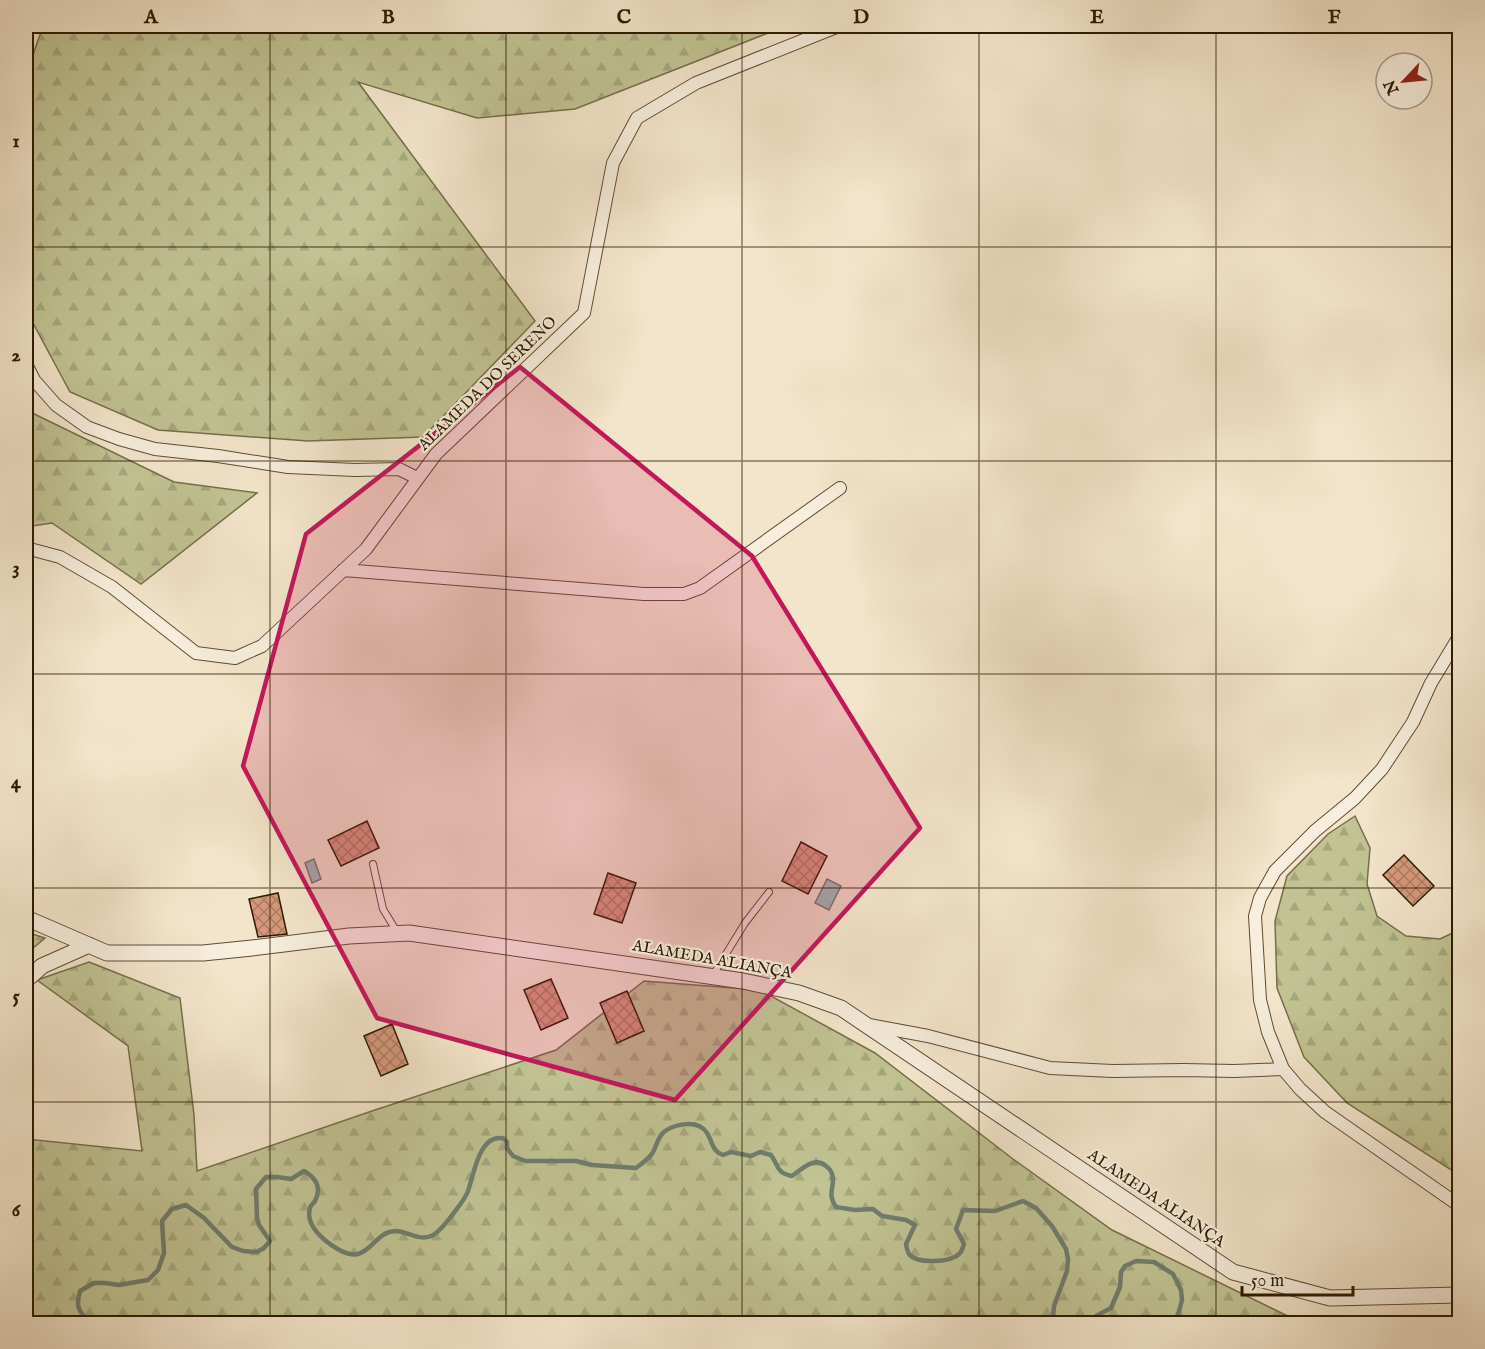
<svg xmlns="http://www.w3.org/2000/svg" width="1485" height="1349" font-family="'IM FELL English',serif">
	<defs>
		<pattern id="forest-firs" width="22" height="20" patternUnits="userSpaceOnUse" patternTransform="scale(1.5)"><rect width="22" height="20" fill="#c1c393"/><path d="M5 1l3.5 6h-7zM16 11l3.5 6h-7z" fill="#a6a77d"/></pattern>
		<pattern id="building-cross-hatch" width="8" height="8" patternUnits="userSpaceOnUse" patternTransform="scale(1.5)"><rect width="8" height="8" fill="#d6997c"/><path d="M0 0l8 8M0 8l8-8" fill="none" stroke="#ae7c63"/></pattern>
	</defs>
	<rect width="100%" height="100%" fill="#f3e5cb"/>
	<filter id="stains"><feTurbulence type="fractalNoise" baseFrequency=".00333" numOctaves="4"/><feColorMatrix values="0 0 0 0 .2 0 0 0 0 .09 0 0 0 0 .02 0 0 0 .5 -.17"/></filter>
	<radialGradient id="worn" r=".72"><stop offset=".6" stop-color="#630" stop-opacity="0"/><stop offset="1" stop-color="#630" stop-opacity=".3"/></radialGradient>
	<path fill="url(#forest-firs)" stroke="#776e4a" stroke-width="1.5" d="M43 26H786L575 109 477 118 358 82 535 321 423 437 308 441 158 430 70 392 26 310V75Z
		M26 410 174 482 257 493 141 584 52 523 26 527Z
		M1355 816 1370 848 1367 884 1377 916 1406 936 1440 939 1459 930V1175L1347 1103 1304 1057 1277 988 1275 921 1287 876 1328 834Z
		M26 932 45 938 26 954Z
		M89 962 180 998 194 1115 197 1171 369 1112 556 1050 644 981 760 990 875 1053 1013 1159 1112 1230 1302 1323 26 1324V1139L142 1151 128 1046 37 980Z"/>
	<path fill="#9bbfb8" stroke="#6f7d6e" stroke-width="1.5" d="M314 859 321 879 312 883 305 863Z
		M827 879 841 886 829 910 815 903Z"/>
	<g fill="none" stroke-linecap="round" stroke-linejoin="round">
		<path stroke="#6f7d6e" stroke-width="4.5" d="M91 1324C79 1311 75 1308 80 1291L94 1283H105L119 1285 148 1280 158 1270 164 1253 162 1221 172 1209 186 1205 204 1218 232 1247 243 1251 257 1252 264 1248 270 1241 259 1225 257 1218 256 1189 266 1177H277L291 1179 304 1171C316 1178 322 1187 315 1201 313 1204 311 1205 310 1208 305 1225 323 1240 336 1248 369 1269 371 1232 395 1231 407 1231 418 1241 431 1236 440 1233 453 1214 459 1206 462 1202 466 1196 468 1191 473 1177 478 1144 494 1139 496 1138 500 1138 503 1138L507 1142V1148L513 1156 525 1161H576L592 1165 636 1168C641 1164 647 1160 651 1155 657 1148 656 1138 665 1131 677 1123 699 1120 707 1133 713 1143 712 1151 723 1155L731 1152 751 1156 760 1152 771 1155C779 1166 776 1173 792 1176 802 1169 814 1156 826 1166 829 1168 831 1170 832 1174 836 1187 826 1192 836 1207L855 1210 873 1209 882 1216 906 1220 915 1225 906 1244C906 1245 908 1253 909 1254 917 1264 951 1263 960 1253 962 1251 963 1247 964 1244L956 1229 963 1210 995 1211 1023 1201 1036 1208 1052 1226 1066 1249 1068 1259 1067 1271 1054 1306 1053 1317 1058 1324
			M1088 1324 1096 1316 1111 1308 1120 1287 1121 1272 1125 1266 1136 1261 1154 1262 1173 1274 1181 1290 1182 1300 1178 1315 1179 1324"/>
	</g>
	<path fill="url(#building-cross-hatch)" stroke="#2d1900" stroke-width="1.5" d="M367 821 379 848 341 866 328 840Z
		M801 842 827 856 808 894 782 881Z
		M1404 855 1434 886 1413 906 1383 875Z
		M608 873 636 883 622 923 594 914Z
		M278 893 287 934 258 937 249 899Z
		M551 979 568 1018 541 1030 524 990Z
		M627 991 644 1031 617 1043 600 1003Z
		M392 1024 408 1064 381 1076 364 1036Z"/>
	<g fill="none" stroke-linecap="round" stroke-linejoin="round">
		<g stroke="#5e4c33" stroke-width="8">
			<path id="service" d="M373 864 383 909 397 932
				M713 975 745 923 769 892"/>
		</g>
		<g stroke="#5e4c33" stroke-width="14">
			<path id="minor" d="M26 364 34 380 56 405 87 427 119 439 155 449 218 456 288 467 355 470 399 469 417 478
				M26 548 60 557 112 587 196 653 235 658 262 646 366 549 436 454 584 313 613 163 637 118 696 83 839 26
				M343 570 644 594H684L700 588 840 488
				M1460 635 1431 683 1413 722 1382 769 1355 798 1315 831 1275 871 1260 898 1255 916 1260 1000 1268 1032 1283 1069 1300 1089 1325 1112 1460 1206
				M869 1025 928 1036 1050 1068 1113 1071 1183 1070 1234 1071 1283 1069"/>
		</g>
		<g stroke="#5e4c33" stroke-width="17">
			<path id="tertiary" d="M26 918 107 953H203L252 948 349 936 409 933 743 981 799 993 841 1008 1233 1272 1330 1298 1460 1295
				M26 980 42 966 89 945"/>
		</g>
		<use href="#service" stroke="#f7eedd" stroke-width="6"/>
		<use href="#minor" stroke="#f7eedd" stroke-width="12"/>
		<use href="#tertiary" stroke="#f7eedd" stroke-width="15"/>
	</g>
	<path fill="#c2185b" fill-opacity="0.2" stroke="#c2185b" stroke-width="4.5" stroke-linejoin="round" d="M520 367 752 556 920 828 675 1100 377 1018 243 766 306 534Z"/>
	<path fill="none" stroke="#2d1900" stroke-width="1.5" stroke-opacity="0.55" d="M270 26V1324M506 26V1324M742 26V1324M979 26V1324M1216 26V1324M26 247H1460M26 461H1460M26 674H1460M26 888H1460M26 1102H1460"/>
	<g text-anchor="middle" dominant-baseline="central" stroke-width="4.5" stroke-linejoin="round" paint-order="stroke">
		<g font-size="16" fill="#2d1900" stroke="#f7eedd">
			<text transform="translate(488 384) rotate(-44)">ALAMEDA DO SERENO</text>
			<text transform="translate(712 960) rotate(10)">ALAMEDA ALIANÇA</text>
			<text transform="translate(1156 1199) rotate(34)">ALAMEDA ALIANÇA</text>
		</g>
	</g>
	<rect width="1485" height="1349" fill="none" stroke="#f3e5cb" stroke-width="66"/>
	<g transform="translate(1404 81) rotate(244)"><circle r="28" fill="#f7eedd" stroke="#a69985" stroke-width="1.5"/>
	<path d="M0-4.5L10 22L0 15L-10 22Z" fill="#8f2418"/>
	<text y="-9" font-size="16" font-weight="bold" text-anchor="middle" fill="#2d1900">N</text>
	</g>
	<path d="M1242 1286v9h111v-9" fill="none" stroke="#2d1900" stroke-width="3"/>
	<text x="1251" y="1286" font-size="18" fill="#2d1900" stroke="#f7eedd" stroke-width="4.5" paint-order="stroke">50 m</text>
	<rect x="33" y="33" width="1419" height="1283" fill="none" stroke="#2d1900" stroke-width="2"/>
	<g font-size="20" text-anchor="middle" font-weight="bold" fill="#2d1900">
		<text x="151" y="23">A</text>
		<text x="388" y="23">B</text>
		<text x="624" y="23">C</text>
		<text x="861" y="23">D</text>
		<text x="1097" y="23">E</text>
		<text x="1334" y="23">F</text>
		<text x="16" y="147">1</text>
		<text x="16" y="361">2</text>
		<text x="16" y="574">3</text>
		<text x="16" y="788">4</text>
		<text x="16" y="1002">5</text>
		<text x="16" y="1216">6</text>
	</g>
	<rect width="100%" height="100%" filter="url(#stains)"/>
	<rect width="100%" height="100%" fill="url(#worn)"/>
</svg>
